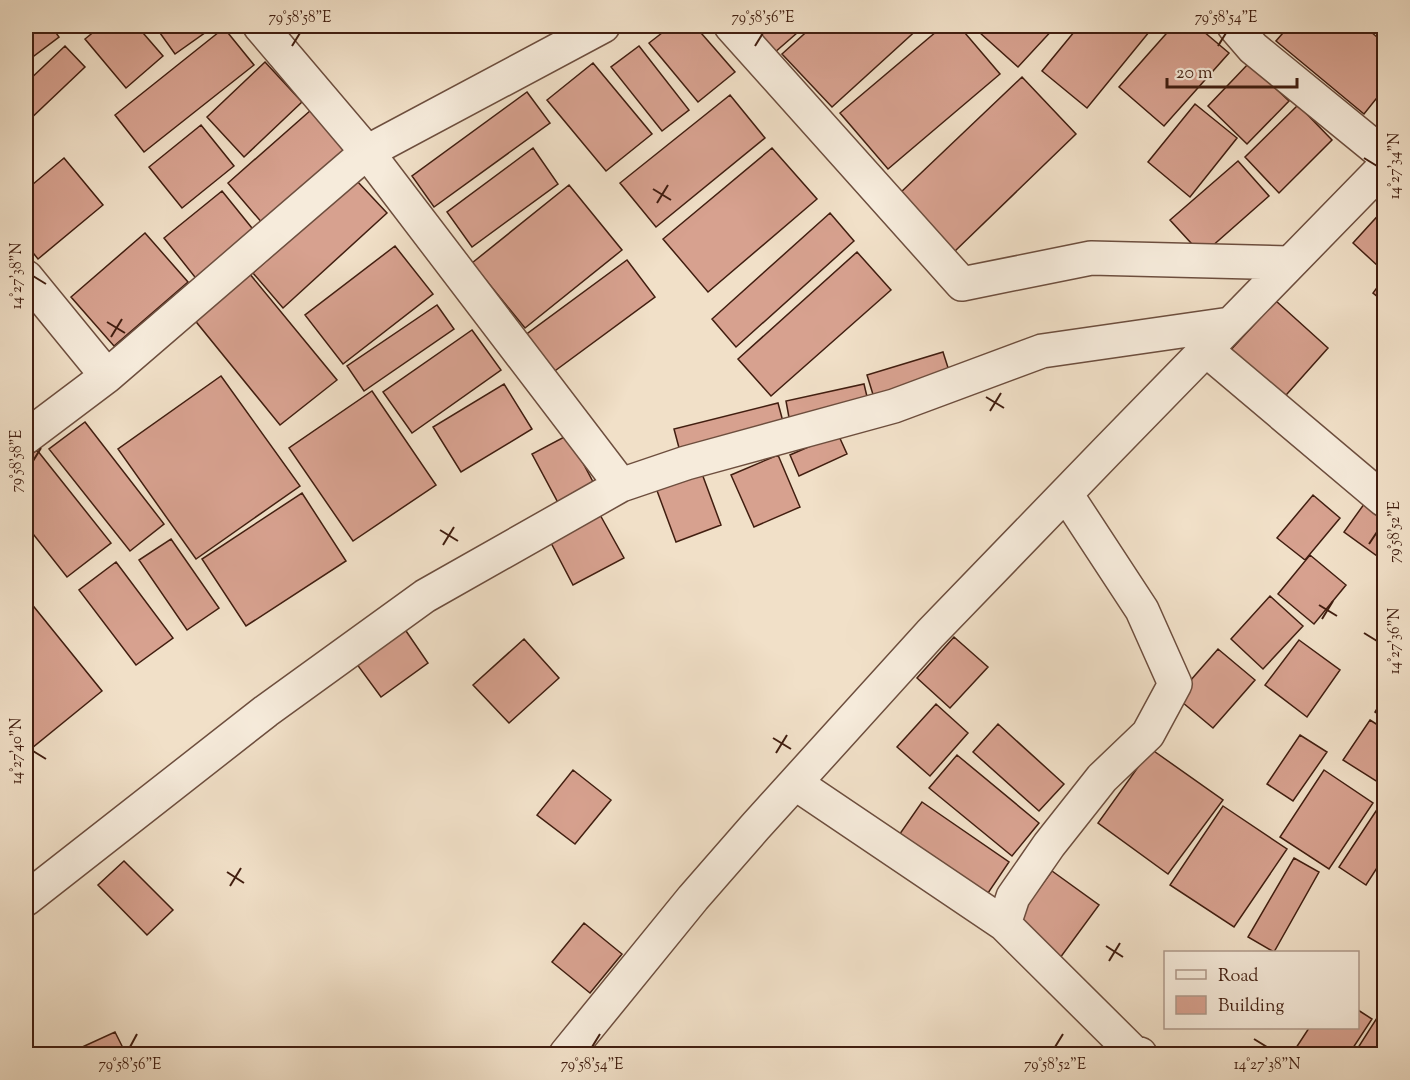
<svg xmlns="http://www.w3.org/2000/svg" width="1410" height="1080" font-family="'Sorts Mill Goudy',serif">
	<rect width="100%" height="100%" fill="#f1e0c8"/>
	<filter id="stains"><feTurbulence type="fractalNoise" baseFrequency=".00333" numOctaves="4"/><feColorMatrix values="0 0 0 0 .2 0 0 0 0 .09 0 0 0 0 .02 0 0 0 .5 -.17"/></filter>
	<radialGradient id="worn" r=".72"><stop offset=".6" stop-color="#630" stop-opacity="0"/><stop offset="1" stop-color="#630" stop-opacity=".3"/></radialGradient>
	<path fill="#d7a18f" stroke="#411e10" stroke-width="1.5" d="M26 26H51L59 37 26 62Z
		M101 26H137L163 56 126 88 85 39Z
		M155 26H213V27L175 54Z
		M671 26H695L735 72 698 102 649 43Z
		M749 26H805L774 53Z
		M813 26H921L832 107 782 54Z
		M943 26H959L1000 74 888 169 840 113Z
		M985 26H1056L1018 67 979 32Z
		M1079 26H1154L1087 108 1042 71Z
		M1173 26H1197L1229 53 1164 126 1119 87Z
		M1289 26H1364L1384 43V89L1364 114 1276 41Z
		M224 28 254 65 144 152 115 115Z
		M65 46 85 67 26 123V83Z
		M639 46 689 110 662 131 611 67Z
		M265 62 302 102 244 157 207 117Z
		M593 63 652 134 606 171 547 100Z
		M1249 63 1289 101 1247 144 1208 106Z
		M1022 77 1076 134 954 252 899 194Z
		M527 92 550 123 434 207 412 176Z
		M730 95 765 138 656 227 620 183Z
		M1195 104 1237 138 1190 197 1148 162Z
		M1298 105 1332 140 1279 193 1245 157Z
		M311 110 347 151 263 224 228 183Z
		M201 125 234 166 182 208 149 167Z
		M533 148 558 184 472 247 447 212Z
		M772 148 817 199 708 292 663 239Z
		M64 158 103 205 38 259 26 244V190Z
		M1238 161 1269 196 1202 255 1170 220Z
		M356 180 387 213 283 308 253 273Z
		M569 185 622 250 525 328 472 263Z
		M222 191 260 238 202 286 164 238Z
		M1384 209V261L1379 267 1353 243Z
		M830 213 854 241 736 347 712 319Z
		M145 233 188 282 114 346 71 297Z
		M395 246 433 294 343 364 305 315Z
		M857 252 891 290 771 396 738 359Z
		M627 260 655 297 552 373 524 336Z
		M249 273 337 380 280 425 193 318Z
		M1384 278V302L1373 293Z
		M1276 301 1328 348 1279 403 1226 355Z
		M437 305 454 329 364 391 347 366Z
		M472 330 501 370 412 433 383 392Z
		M943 352 951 377 875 401 867 375Z
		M221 376 300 486 196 559 118 449Z
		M504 384 532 429 461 472 433 427Z
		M864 384 869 405 790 423 786 401Z
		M372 391 436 485 353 541 289 448Z
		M778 403 786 433 682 459 674 429Z
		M85 422 164 524 130 551 49 449Z
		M838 434 847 454 799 476 790 455Z
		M568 435 599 493 563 512 532 454Z
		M37 450 111 543 67 577 26 525V459Z
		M778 455 800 507 754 527 731 475Z
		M701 471 721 525 676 542 656 488Z
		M302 493 346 561 246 626 202 559Z
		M1313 495 1340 518 1305 560 1277 538Z
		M1367 500 1384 513V561L1344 532Z
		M599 513 624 558 573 585 549 539Z
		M171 539 219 608 187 630 139 560Z
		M1310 555 1346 585 1314 624 1278 594Z
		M116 562 173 638 136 665 79 590Z
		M1270 596 1303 626 1263 669 1231 639Z
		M26 597 102 691 27 752 26 750Z
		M404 628 428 663 381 697 356 663Z
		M954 637 988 667 950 708 917 678Z
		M524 639 559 678 509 723 473 685Z
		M1299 640 1340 670 1307 717 1265 685Z
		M1218 649 1255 680 1213 728 1176 697Z
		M1384 697V718L1375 712Z
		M936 704 968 733 930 776 897 747Z
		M1370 720 1384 729V786L1343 760Z
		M998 724 1064 784 1039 811 973 752Z
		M1300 735 1327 752 1293 801 1267 784Z
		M1151 749 1223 800 1168 874 1098 823Z
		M957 755 1039 823 1012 856 929 788Z
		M573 770 611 800 575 844 537 815Z
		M1324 770 1373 803 1329 869 1280 837Z
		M922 802 1009 862 984 899 897 838Z
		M1382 802 1384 804V857L1366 885 1339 867Z
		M1223 806 1287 849 1234 927 1170 885Z
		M1294 858 1319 872 1274 952 1248 937Z
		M124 861 173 910 147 935 98 885Z
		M1052 871 1099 905 1060 958 1013 924Z
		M584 923 622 954 590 993 552 962Z
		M1384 1007V1054H1354Z
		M1358 1010 1372 1019 1349 1054H1292L1309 1028H1358Z
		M115 1032 126 1054H67Z"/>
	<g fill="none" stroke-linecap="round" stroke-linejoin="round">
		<g stroke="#6d4e3e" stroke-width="36">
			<path id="street" d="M260 26 367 152 621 485
				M731 26 962 284 1091 258 1289 263
				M1234 26 1253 48 1384 155
				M26 277 107 376 26 437
				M1205 349 1384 500
				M107 376 367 152 603 26
				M1066 494 1142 610 1175 684 1148 734 1102 778 1049 845 1013 897 1004 924 1133 1052 1140 1054
				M795 783 1004 924
				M26 899 266 711 425 596 621 485 686 463 894 406 1042 351 1230 324
				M566 1054 693 898 755 827 930 634 1106 452 1384 167"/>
		</g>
		<use href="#street" stroke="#f6ebdb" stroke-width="33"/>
	</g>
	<path fill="none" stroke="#411e10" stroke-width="2" d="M292 46 300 33M755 46 763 33M1218 46 1226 33M1364 158 1377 166M653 189 671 200M657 203 668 185M33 276 46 284M107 322 125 333M111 337 122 319M986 397 1004 408M990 411 1001 393M33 461 41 448M440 530 458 541M1369 544 1377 532M443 545 454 527M1319 605 1337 616M1322 619 1333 601M1364 633 1377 641M773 738 791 749M33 751 46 759M776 753 787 735M227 872 244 883M230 886 241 868M1106 946 1123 957M1109 961 1120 943M1254 1039 1267 1047M130 1047 137 1034M592 1047 600 1034M1055 1047 1063 1034"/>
	<rect width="1410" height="1080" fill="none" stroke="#f1e0c8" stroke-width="66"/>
	<rect x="1164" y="951" width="195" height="78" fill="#f6ebdb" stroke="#ae998a" stroke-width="1.5"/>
	<rect x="1176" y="970" width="30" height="9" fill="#f6ebdb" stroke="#ae998a" stroke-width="1.5"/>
	<text x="1218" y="981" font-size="18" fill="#411e10">Road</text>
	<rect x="1176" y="996" width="30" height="18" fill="#d7a18f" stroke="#ae998a" stroke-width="1.5"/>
	<text x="1218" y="1011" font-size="18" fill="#411e10">Building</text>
	<path d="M1167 78v9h130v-9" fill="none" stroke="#411e10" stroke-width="3"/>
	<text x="1176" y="78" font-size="18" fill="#411e10" stroke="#f6ebdb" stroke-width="4.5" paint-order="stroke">20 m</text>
	<rect x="33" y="33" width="1344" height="1014" fill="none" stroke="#411e10" stroke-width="2"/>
	<g font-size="15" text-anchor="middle" fill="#411e10">
		<text x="300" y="22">79°58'58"E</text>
		<text x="763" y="22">79°58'56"E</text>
		<text x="1226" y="22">79°58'54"E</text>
		<text transform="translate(1394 166) rotate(-90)" y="5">14°27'34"N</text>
		<text transform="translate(16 276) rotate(-90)" y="5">14°27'38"N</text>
		<text transform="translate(16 461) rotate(-90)" y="5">79°58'58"E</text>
		<text transform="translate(1394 532) rotate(-90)" y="5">79°58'52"E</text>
		<text transform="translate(1394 641) rotate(-90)" y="5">14°27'36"N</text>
		<text transform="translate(16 751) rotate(-90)" y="5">14°27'40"N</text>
		<text x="130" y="1069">79°58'56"E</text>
		<text x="592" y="1069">79°58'54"E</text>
		<text x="1055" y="1069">79°58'52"E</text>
		<text x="1267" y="1069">14°27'38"N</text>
	</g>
	<rect width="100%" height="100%" filter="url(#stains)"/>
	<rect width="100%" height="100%" fill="url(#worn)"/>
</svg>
